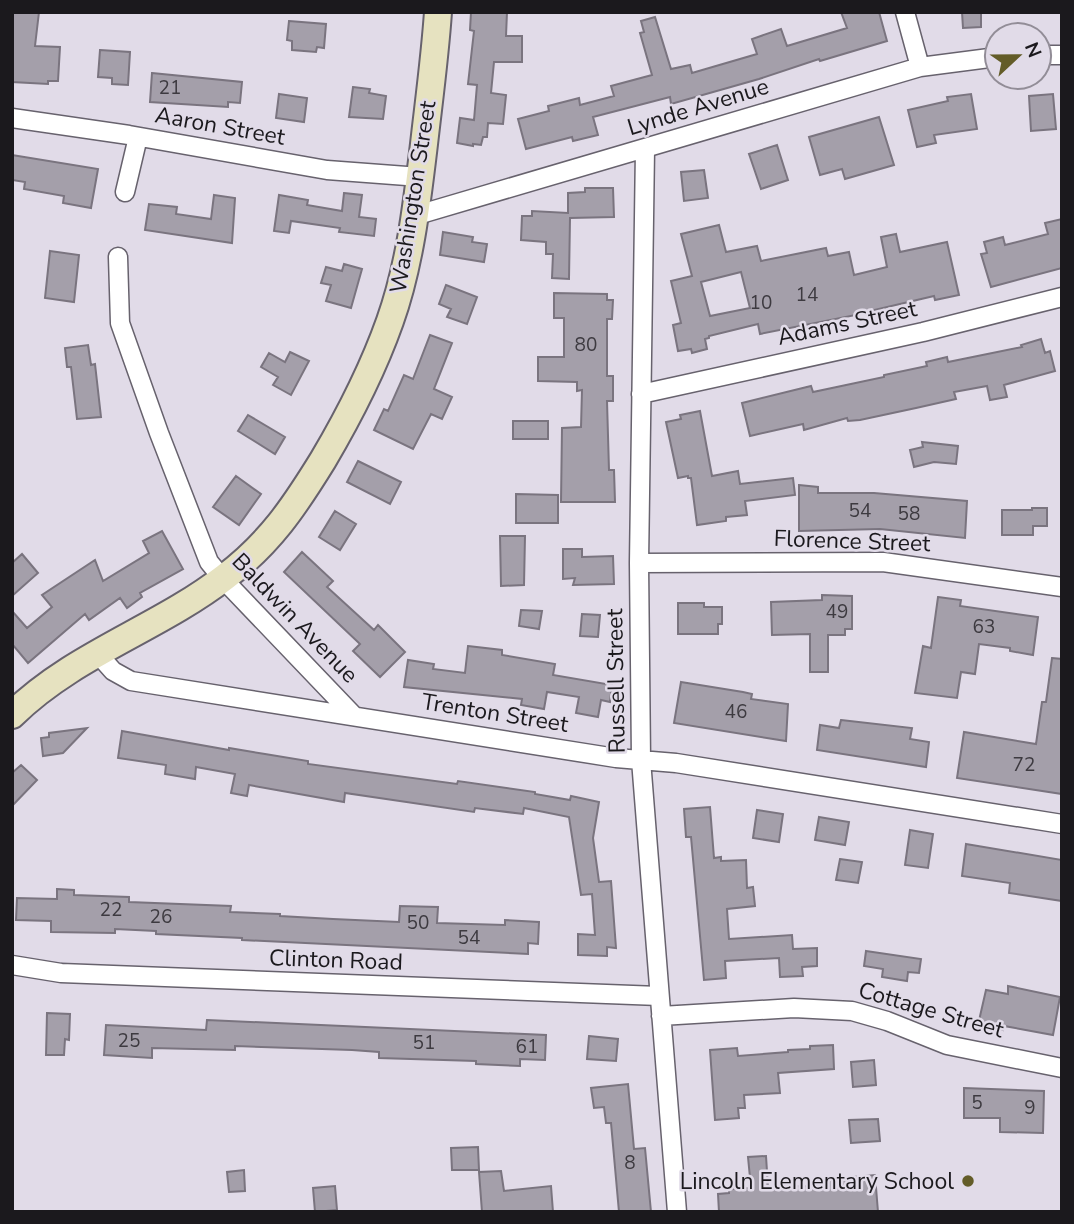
<svg xmlns="http://www.w3.org/2000/svg" width="1074" height="1224" font-family="'Nunito Sans',sans-serif">
	<rect width="100%" height="100%" fill="#e1dbe8"/>
	<path fill="#a49faa" stroke="#7a747f" stroke-width="2" fill-rule="evenodd" d="M12 12H39L35 46 60 47 58 81H48V84L12 82Z
		M471 12H507L506 36H522V62H494L491 93 506 95 503 124 488 123 487 137H483L481 145 473 144V146L457 143 460 118 474 120 477 85 468 84 474 31 470 30Z
		M841 12H879L887 41 820 61 819 59 759 79 671 104 670 97 593 117 598 135 573 141 572 137 526 149 518 119 549 111 548 106 579 98 580 105 614 96 611 86 652 75 640 33 644 32 641 21 655 17 671 69 690 65 692 73 757 54 752 39 781 29 787 46 847 28Z
		M962 12H981V27L963 28Z
		M289 21 326 24 324 48 317 47 316 52 292 50V41L287 40Z
		M100 50 130 52 128 85 112 84V78L98 77Z
		M152 73 242 82 240 103 228 102V107L150 102Z
		M353 87 370 89 369 93 386 96 383 119 349 117Z
		M279 94 307 98 304 122 276 118Z
		M971 94 977 129 934 135 936 143 917 147 908 110 948 101 947 97Z
		M1053 94 1056 129 1031 131 1029 96Z
		M879 117 894 165 845 179 842 169 820 175 809 137Z
		M777 145 788 180 761 189 749 154Z
		M12 155 98 169 91 208 63 203 64 196 24 189 25 182 12 180Z
		M704 170 708 198 684 201 681 172Z
		M585 188H613L614 217 570 218 569 279 552 278 553 254H546V242L521 240 522 216H532V211L568 213V193L585 192Z
		M344 193 362 195 359 217 376 219 374 236 339 232 340 228 291 221 289 233 274 231 279 195 308 200 307 205 342 211Z
		M214 195 235 198 232 243 145 230 149 204 177 207 176 214 211 219Z
		M1062 219V268L991 287 981 254 987 253 984 242 1003 237 1005 245 1048 234 1045 223Z
		M719 225 726 252 757 246 761 261 826 248 828 256 849 252 854 275 887 267 881 237 896 234 900 252 947 242 959 295 935 300 934 296 870 311 871 312 760 334 758 324 709 336V338L705 339 707 349 692 353 691 349 678 351 673 325 681 323 671 281 692 276 681 234ZM741 272 750 308 710 316 701 282Z
		M443 232 473 237 472 242 487 244 484 262 440 255Z
		M50 251 79 255 74 302 45 298Z
		M344 264 362 269 351 308 326 301 331 285 321 283 326 267 342 271Z
		M446 285 477 297 467 324 447 317 451 309 439 304Z
		M554 293 607 294V300H613L612 319H607V376H613V401H607L609 470H614L615 502H561L562 428 581 427 582 390 577 391V382L538 381V357H564V318H554Z
		M430 335 452 343 434 389 452 397 442 419 431 414 413 449 374 430 384 409 388 411 404 375 413 379Z
		M1041 339 1045 353 1050 351 1055 371 1004 385 1007 397 990 400 987 386 954 392 956 399 916 408 860 420 848 421 847 418 804 430 803 424 750 436 742 403 811 386 813 392 884 377V375L927 366 926 362 947 357 948 362 1022 347 1021 345Z
		M88 345 91 365 95 364 101 417 77 419 71 367H67L65 348Z
		M290 352 309 361 291 395 273 385 278 377 261 367 269 353 285 362Z
		M700 411 712 476 738 471 740 484 793 478 795 495 745 501 747 515 726 517V521L697 525 691 478H688V476L678 478 666 422 681 419 680 415Z
		M248 415 285 437 275 454 238 431Z
		M513 421H548V439H513Z
		M922 442 958 446 956 464 934 462 914 467 910 450 923 447Z
		M358 461 401 482 390 504 347 482Z
		M236 476 261 494 239 525 213 507Z
		M799 485 818 487V493H874L967 501 965 538 880 529 799 531Z
		M516 494 558 495V523H516Z
		M1032 508H1047V526H1033V535H1002V510H1032Z
		M335 511 356 524 340 550 319 537Z
		M162 531 183 569 140 593 142 597 127 608 120 598 89 620 85 614 28 663 12 644V611L27 628 52 607 42 595 95 560 103 581 149 553 143 541Z
		M500 536H525L524 585 501 586Z
		M563 549H582V557L613 556 614 584 573 585 575 578 563 579Z
		M302 552 333 581 327 587 374 630 378 625 405 652 380 677 353 651 360 644 284 572Z
		M22 554 38 573 12 596V563Z
		M822 595 852 596V629H845V635H828V672H810V634L772 635 771 602 822 600Z
		M938 597 961 600 960 606 1038 617 1033 655 1010 651V648L979 644 975 674 961 672 957 698 915 693 923 646 931 648Z
		M678 603H704V607H722V624H718V634H678Z
		M521 610 542 611 539 629 519 626Z
		M582 614 600 615 598 637 580 636Z
		M468 646 502 650V655L555 664 553 675 612 685 610 702 601 700 598 717 576 713 579 697 547 692 544 709 521 705 522 699 404 687 408 660 434 664 433 669 465 673Z
		M1052 658 1062 659V794L957 778 964 732 1036 744 1042 702H1046Z
		M681 682 743 692 752 694 751 699 788 704 786 741 674 723Z
		M841 720 912 728 910 739 929 742 926 767 817 750 820 725 839 728Z
		M87 728 63 753 43 756 41 738 49 737V733Z
		M122 731 229 750V748L265 754 308 761V764L457 784 458 781 535 792V794L570 800 571 796 599 802 593 838 599 882 611 881 616 948 607 947V956L578 955V934L595 935 592 894 581 895 569 817 524 808 523 814 475 808 474 812 345 793 344 802 249 785 247 796 231 793 235 774 196 767 195 779 165 774 166 765 118 758Z
		M21 765 37 780 12 806V773Z
		M710 807 714 858 721 857V861L746 860 747 888 753 887 755 906 727 909 729 939 792 935 793 949 817 948V966L802 967 803 976 780 977 779 958 725 961 726 978 704 980 691 837H686L684 809Z
		M757 810 783 814 779 842 753 838Z
		M819 817 849 822 845 845 815 840Z
		M910 830 933 834 928 868 905 865Z
		M966 844 1062 860V901L1009 893 1010 883 962 876Z
		M840 859 862 862 858 883 836 880Z
		M57 889 74 890V895L129 897V902L231 906 230 912 280 914V916L333 919 399 922 400 906 438 907 437 923 505 925V920L539 922 538 944 528 943V954L242 940V938L156 934V931L115 929V933L51 932V921L16 920 17 898 57 899Z
		M866 951 921 959 919 973 908 972 907 981 882 977 883 969 864 966Z
		M1008 986 1060 997 1053 1035 1004 1026 1003 1030 978 1025 986 990 1008 994Z
		M47 1013 70 1014 69 1040 65 1039 64 1055H46Z
		M207 1020 546 1035 545 1060 520 1059V1066L476 1064V1061L379 1058V1052L352 1050 235 1046V1050L152 1048V1058L104 1055 106 1025 206 1030Z
		M589 1036 618 1039 616 1061 587 1059Z
		M833 1045 834 1069 778 1073 780 1093 744 1095 745 1108H738L739 1118 715 1120 710 1050 737 1048 738 1056 788 1052V1050L810 1049V1046Z
		M874 1060 876 1085 853 1087 851 1062Z
		M628 1084 634 1149 645 1148 651 1212H619L611 1123H606L604 1107 594 1108 591 1088Z
		M964 1088 1044 1091 1043 1133 1000 1132V1118H964Z
		M878 1119 880 1141 851 1143 849 1120Z
		M478 1147 479 1170H452L451 1148Z
		M766 1156 768 1187 808 1186 807 1181 875 1175 878 1212H719L718 1194 729 1193V1189L751 1188 748 1157Z
		M244 1170 245 1191 229 1192 227 1172Z
		M501 1171 504 1191 551 1186 553 1212H482L479 1172Z
		M335 1186 337 1210 315 1212 313 1188Z"/>
	<g fill="none" stroke-linecap="round" stroke-linejoin="round">
		<g stroke="#67626d" stroke-width="21">
			<path id="street" d="M905 12 920 67
				M1039 55H1062
				M12 118 129 135 327 170 420 177
				M645 149 639 563 641 760 677 1212
				M125 192 138 137
				M414 216 920 67 997 57
				M118 257 120 323 159 433 209 562 223 579 354 716
				M641 394 923 332 1062 297
				M639 563 883 562 1062 587
				M97 653 113 671 131 681 616 758 676 763 1062 824
				M12 965 61 973 659 996
				M661 1016 794 1008 852 1011 887 1021 947 1045 1062 1068"/>
		</g>
		<g stroke="#67626d" stroke-width="30">
			<path id="secondary" d="M12 715C74 654 158 629 225 577 270 543 294 507 323 460 349 416 373 369 390 321 410 265 417 203 424 144 429 100 435 56 438 12"/>
		</g>
		<use href="#street" stroke="#fff" stroke-width="18"/>
		<use href="#secondary" stroke="#e6e2c0" stroke-width="26"/>
	</g>
	<circle fill="#635c28" stroke="#e1dbe8" stroke-width="2.5" cx="968" cy="1181" r="7"/>
	<g text-anchor="middle" dominant-baseline="central" stroke-width="5" stroke-linejoin="round" paint-order="stroke">
		<g font-size="19" fill="#3d3a40">
			<text x="170" y="88">21</text>
			<text x="807" y="295">14</text>
			<text x="761" y="303">10</text>
			<text x="586" y="345">80</text>
			<text x="860" y="511">54</text>
			<text x="909" y="514">58</text>
			<text x="837" y="612">49</text>
			<text x="984" y="627">63</text>
			<text x="736" y="712">46</text>
			<text x="1024" y="765">72</text>
			<text x="111" y="910">22</text>
			<text x="161" y="917">26</text>
			<text x="418" y="923">50</text>
			<text x="469" y="938">54</text>
			<text x="129" y="1041">25</text>
			<text x="424" y="1043">51</text>
			<text x="527" y="1047">61</text>
			<text x="977" y="1103">5</text>
			<text x="1030" y="1108">9</text>
			<text x="630" y="1163">8</text>
		</g>
		<g font-size="23" fill="#1b191d" stroke="#e1dbe8">
			<text transform="translate(698 107) rotate(-17)">Lynde Avenue</text>
			<text transform="translate(220 126) rotate(10)">Aaron Street</text>
			<text transform="translate(413 197) rotate(-81)">Washington Street</text>
			<text transform="translate(847 323) rotate(-12)">Adams Street</text>
			<text transform="translate(852 541) rotate(2)">Florence Street</text>
			<text transform="translate(295 618) rotate(46)">Baldwin Avenue</text>
			<text transform="translate(616 681) rotate(-91)">Russell Street</text>
			<text transform="translate(495 713) rotate(9)">Trenton Street</text>
			<text transform="translate(336 960) rotate(2)">Clinton Road</text>
			<text transform="translate(931 1010) rotate(16)">Cottage Street</text>
		</g>
		<g font-size="23" fill="#1b191d" stroke="#e1dbe8" text-anchor="end">
			<text x="954" y="1181">Lincoln Elementary School</text>
		</g>
	</g>
	<rect width="1074" height="1224" fill="none" stroke="#1b191d" stroke-width="28"/>
	<g transform="translate(1018 56) rotate(68)"><circle r="33" fill="#e1dbe8" stroke="#928d97" stroke-width="2"/>
	<path d="M0-5L12 26L0 18L-12 26Z" fill="#635c28"/>
	<text y="-10" font-size="19" font-weight="bold" text-anchor="middle" fill="#1b191d">N</text>
	</g>
</svg>
